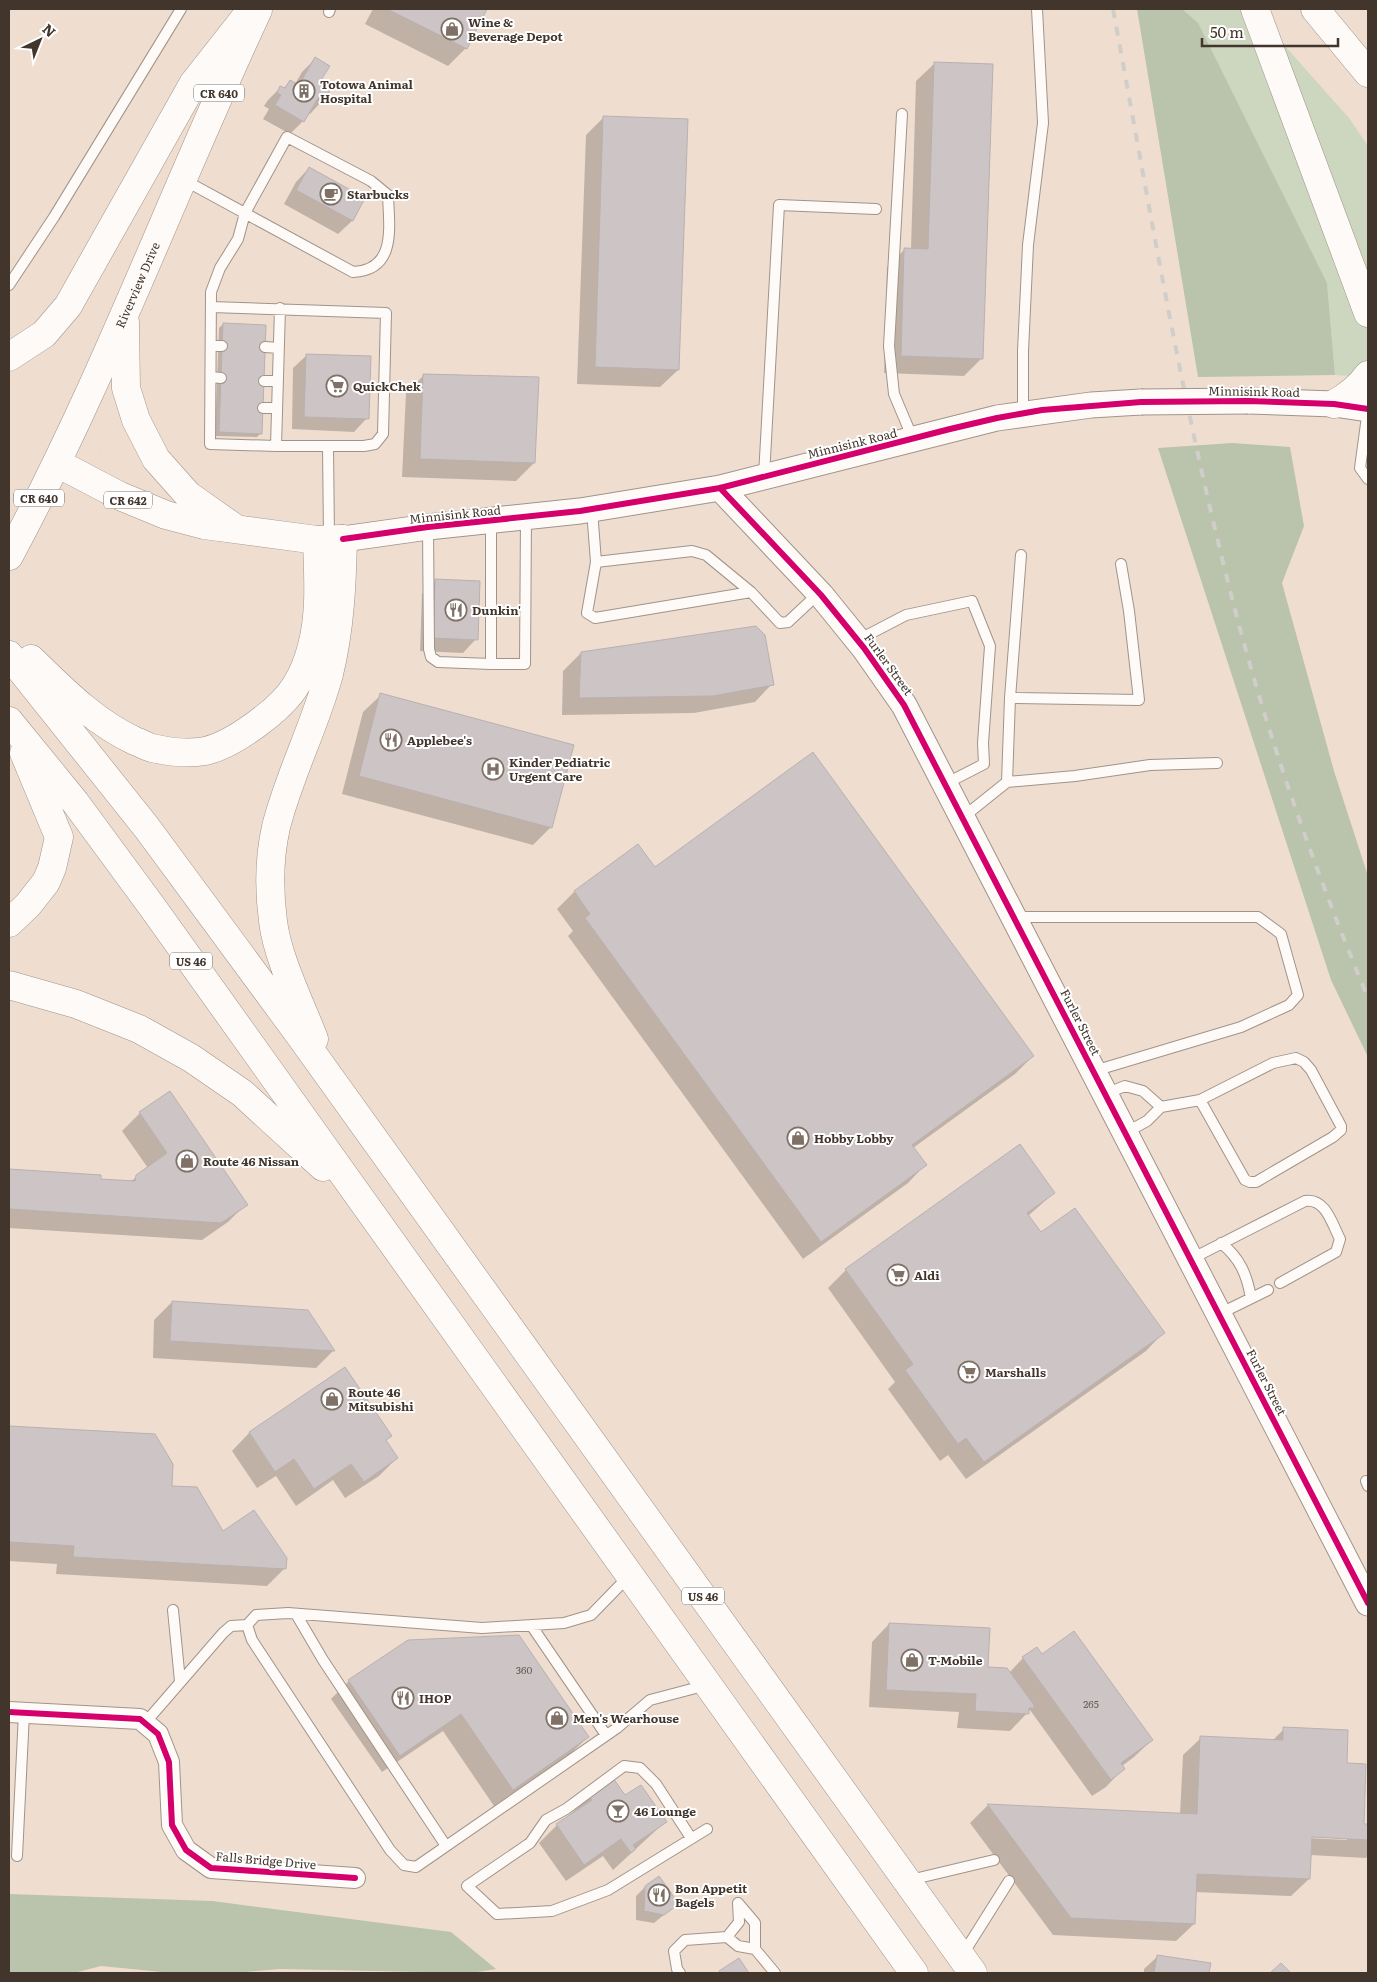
<svg xmlns="http://www.w3.org/2000/svg" width="1377" height="1982" font-family="Literata,serif">
	<rect width="100%" height="100%" fill="#efded0"/>
	<path fill="#cdd6be" d="M1182 9H1252L1349 118 1368 146V377L1335 375 1327 283Z"/>
	<path fill="#bac3ab" d="M1137 9H1182L1198 23 1327 283 1335 375 1198 377Z
		M1232 443 1290 447 1304 526 1282 583 1334 771 1367 873 1368 874V1057L1331 980 1158 448Z
		M9 1894 212 1901 451 1932 496 1969 471 1973 279 1969 235 1973H172L101 1966 74 1973H9Z"/>
	<path fill="#0003" fill-rule="evenodd" d="M373 9H486L466 48 448 66 365 24Z
		M315 59 323 100 310 114 308 113 303 121 290 134 263 119 269 109 264 106 268 100 281 87 283 89 290 81 295 84 302 72Z
		M934 64 982 358 964 376 884 373 887 267 905 249H911L916 81Z
		M604 117 678 370 660 387 577 384 586 135Z
		M309 168 364 198 352 221 338 234 284 204 296 182Z
		M223 324 261 433 257 437 215 436 219 328Z
		M307 355 367 418 354 432 292 429 293 368Z
		M424 375 534 463 516 481 402 477 406 393Z
		M436 581 476 639 463 653 420 651 422 594Z
		M581 653 772 684 755 702 694 713 562 715 563 671Z
		M381 695 551 827 533 845 342 794 363 712Z
		M574 892 1033 1056 1015 1074 913 1148 925 1165 908 1183 803 1259 568 936 573 931 557 909Z
		M140 1113 246 1204 228 1222 202 1240 9 1228V1170L100 1176V1180L130 1182 148 1168 122 1131Z
		M1020 1146 1054 1193 1028 1216 1041 1234 1163 1333 1146 1351 966 1479 948 1455 940 1461 888 1389 895 1382 828 1288 846 1270Z
		M172 1302 333 1351 316 1368 153 1358 154 1320Z
		M344 1369 390 1436 385 1441 397 1458 379 1476 345 1498 333 1480 296 1506 276 1476 257 1488 232 1451 249 1433Z
		M9 1428 155 1436 170 1487 222 1533 285 1568 267 1586 56 1574 57 1564 9 1561Z
		M889 1624 987 1668 1009 1673 1023 1658 1042 1656 1152 1740 1134 1757 1122 1766 1123 1769 1106 1787 1092 1796 1030 1710 1010 1731 957 1728 959 1712 869 1707 872 1642Z
		M408 1641 588 1737 570 1754 494 1806 443 1731 382 1772 331 1699 349 1681Z
		M1284 1729 1345 1764 1363 1825 1368 1826V1855L1366 1858 1310 1855 1309 1879 1291 1896 1195 1892 1194 1924 1176 1941 1053 1935 970 1823 987 1806 1180 1815 1183 1755 1201 1738 1272 1741ZM1306 1836 1347 1838V1840L1306 1838Z
		M589 1796 625 1797 665 1822 613 1870 603 1856 566 1881 539 1843 557 1825 572 1815 571 1814Z
		M645 1887 677 1904 654 1923 636 1920V1896Z
		M1158 1956 1209 1964 1208 1973H1144V1969Z"/>
	<path fill="#cdc4c6" stroke="#b9b0b1" d="M387 9H487L467 49Z
		M315 57 330 66 321 80 333 86 324 101 318 98 304 122 275 105 281 95 277 93 280 86 285 88 290 80 299 85Z
		M934 62 993 64 983 359 901 356 904 248 928 249Z
		M603 116 688 119 679 370 595 367Z
		M309 167 365 198 353 221 296 190Z
		M223 323 266 325 262 434 219 432Z
		M306 354 371 356 369 419 304 417Z
		M423 374 539 377 535 463 420 459Z
		M435 579 480 581 478 640 433 638Z
		M756 626 765 635 774 685 713 696 579 698 581 652Z
		M380 693 574 745 552 828 359 776Z
		M813 752 1034 1056 912 1145 927 1165 821 1242 585 918 590 914 574 891 638 844 655 867Z
		M170 1091 248 1205 221 1223 9 1209V1169L101 1175V1179L135 1181 136 1175 167 1153 139 1112Z
		M1020 1144 1055 1193 1027 1213 1041 1232 1075 1208 1165 1333 984 1462 966 1438 958 1444 905 1370 913 1364 845 1269Z
		M172 1301 308 1310 335 1351 170 1341Z
		M345 1367 392 1436 386 1440 398 1458 364 1482 351 1464 314 1489 294 1459 275 1472 249 1432Z
		M9 1426 155 1434 173 1464 172 1486 197 1487 223 1531 254 1510 287 1558 286 1569 73 1557 74 1546 9 1542Z
		M889 1623 990 1628 988 1667 1007 1668 1034 1705V1708H1029V1714L975 1711 976 1694 886 1690Z
		M1074 1631 1153 1740 1121 1763 1125 1769 1111 1780 1022 1657 1037 1647 1042 1654Z
		M519 1635 589 1737 513 1790 461 1714 400 1756 348 1680 408 1640Z
		M1283 1727 1348 1730 1347 1763 1366 1764 1364 1824H1368V1840L1312 1837 1310 1879 1197 1874 1195 1924 1071 1918 987 1804 1197 1814 1200 1736 1283 1740Z
		M613 1778 625 1795 641 1785 667 1822 633 1845 636 1849 631 1853 621 1839 584 1865 556 1824 592 1800 588 1795Z
		M659 1876 679 1904 664 1915 644 1911 645 1886Z
		M1157 1955 1211 1963 1209 1973H1154Z
		M739 1958 749 1973H720L719 1971Z
		M1281 1963 1291 1973H1270Z"/>
	<g fill="none" stroke-linecap="round" stroke-linejoin="round">
		<g stroke="#a09489" stroke-width="12">
			<path id="service" d="M329 12 330 9
				M902 114 889 346 894 394 913 439
				M184 180 353 272C397 270 389 227 388 195L371 181 287 137 245 213 238 239 220 268 211 292 210 444 276 446 280 308
				M9 285 54 217 181 9
				M211 307 386 313 383 434 375 444 364 446H276
				M211 346H222
				M265 347 279 348
				M211 377 221 378
				M264 381H278
				M263 408H277
				M1368 409 1360 468 1368 479
				M1023 413V351L1028 245 1043 123 1037 9
				M328 446 329 538
				M764 476 779 205 876 209
				M592 510 596 562 587 613 595 618 751 592 780 623 788 622 819 593
				M428 527 429 649 431 657 438 662 491 664V521
				M596 562 692 551 706 555 751 592
				M858 640 906 615 972 601 990 646 983 743 984 764 945 784
				M491 664H525L526 517
				M1010 698 1021 555
				M1007 782 1010 698 1139 700 1129 611 1121 564
				M962 818 1007 782 1075 776 1150 765 1217 763
				M1015 917H1258L1281 934 1298 995 1289 1005 1241 1027 1094 1071
				M1105 1094 1125 1086 1143 1091 1161 1107 1147 1121 1125 1133
				M1161 1107 1200 1100 1273 1063 1296 1058 1304 1062 1311 1070 1341 1126V1130L1333 1137 1256 1182H1250L1245 1180 1200 1100
				M1221 1243C1240 1258 1247 1275 1251 1298
				M1191 1259 1305 1201C1326 1198 1332 1224 1340 1239L1336 1252 1280 1283
				M1219 1314 1268 1290
				M1366 1481 1368 1486
				M629 1576 591 1615 564 1623 482 1628 288 1613 256 1615 247 1625 252 1640 390 1850 404 1865 416 1867 617 1728 650 1700 707 1685
				M173 1610 180 1681
				M296 1614 323 1660 446 1846
				M531 1625 606 1735
				M145 1723 223 1633 231 1626 247 1625
				M691 1838 656 1784 640 1768 624 1766 566 1809 546 1820 530 1843 467 1886 497 1914 552 1911 608 1890 707 1829
				M17 1856 24 1713
				M910 1880 994 1860
				M738 1903 755 1923V1949L775 1973
				M727 1937 738 1946 755 1949
				M963 1954 1009 1881
				M680 1973 677 1969 674 1951 685 1940 727 1937 739 1922 738 1903"/>
		</g>
		<g stroke="#a09489" stroke-width="22">
			<path id="minor" d="M9 1712 140 1719 158 1734 169 1762 172 1825 186 1850 211 1868 355 1878"/>
		</g>
		<g stroke="#a09489" stroke-width="27">
			<path id="tertiary" d="M1248 401 1334 404 1368 409
				M720 488 821 595 864 648 904 705 1368 1603
				M343 539 428 527 580 511 720 488 997 418 1091 405 1141 402"/>
		</g>
		<g stroke="#a09489" stroke-width="29">
			<g id="primary">
				<path d="M125 322 126 388 136 420 156 459 188 495 232 526"/>
				<path d="M57 463 120 496 166 515 204 525 317 540 341 539"/>
				<path id="s1" d="M9 556C104 380 173 191 258 10"/>
			</g>
		</g>
		<g stroke="#a09489" stroke-width="29">
			<path id="trunk" d="M9 357 44 334 68 306 193 84 252 9
				M9 655 147 828 298 1033 973 1973
				M31 659C63 690 94 722 135 741 141 743 147 747 152 748 169 752 189 754 205 751 233 745 282 709 296 685 303 674 309 658 312 646 321 612 318 574 317 540
				M9 721 75 802 153 908 914 1973
				M9 923 28 905 46 882 52 868 59 837 24 753
				M9 985 76 1004 139 1029 191 1058 242 1093 323 1167
				M314 1039C301 1005 277 957 273 921 269 891 269 858 276 827 289 775 315 726 329 674 340 629 342 585 343 539"/>
		</g>
		<g stroke="#a09489" stroke-width="29">
			<path id="motorway" d="M1255 9 1368 313
				M1315 9 1368 73
				M1334 404C1348 396 1359 388 1368 375"/>
		</g>
		<path stroke="#e1dcd8" stroke-width="3" stroke-dasharray="1 4" stroke-linecap="butt" d="M90 445 100 450 97 460"/>
		<use href="#service" stroke="#fdfaf8" stroke-width="10"/>
		<use href="#minor" stroke="#fdfaf8" stroke-width="20"/>
		<use href="#tertiary" stroke="#fdfaf8" stroke-width="25"/>
		<use href="#primary" stroke="#fdfaf8" stroke-width="28"/>
		<use href="#trunk" stroke="#fdfaf8" stroke-width="28"/>
		<use href="#motorway" stroke="#fdfaf8" stroke-width="28"/>
		<path stroke="#d1cdc9" stroke-width="4" stroke-dasharray="9 9" stroke-linecap="butt" d="M1113 9C1148 198 1179 387 1226 574 1261 718 1311 861 1368 998"/>
		<g stroke="#a09489" stroke-width="27" stroke-linecap="butt">
			<path id="tertiary-bridge" d="M1141 402 1248 401"/>
		</g>
		<use href="#tertiary-bridge" stroke="#fdfaf8" stroke-width="25"/>
		<g stroke="#fff" stroke-width="9">
			<path id="cycleway" d="M720 488 821 595 864 648 904 705 1368 1603
				M343 539 428 527 580 511 720 488 950 429 997 418 1042 410 1141 402 1248 401 1334 404 1368 409
				M9 1712 140 1719 158 1734 169 1762 172 1825 186 1850 211 1868 355 1878"/>
		</g>
		<use href="#cycleway" stroke="#d6006c" stroke-width="6"/>
	</g>
	<defs>
		<g id="shop-ring" transform="scale(1.125)"><circle r="9.5" fill="#fff" stroke="#7f7165" stroke-width="1.5"/><path d="M-5-2.5h2.3a2.7 3.5 0 0 1 5.4 0H5L5.5 6h-11ZM-1.5-2.5h3a1.5 2.3 0 0 0-3 0Z" fill="#7f7165"/></g>
		<g id="building-ring" transform="scale(1.125)"><circle r="9.5" fill="#fff" stroke="#7f7165" stroke-width="1.5"/><path d="M-4-6H4V6H1V3H-1V6H-4ZM-2.5-4.3h1.7v1.8h-1.7ZM.8-4.3h1.7v1.8H.8ZM-2.5-1h1.7V.8h-1.7ZM.8-1h1.7V.8H.8Z" fill="#7f7165"/></g>
		<g id="cafe-ring" transform="scale(1.125)"><circle r="9.5" fill="#fff" stroke="#7f7165" stroke-width="1.5"/><path d="M-5.5-4.5H6V0H3Q3 3.5 0 3.5H-2.5Q-5.5 3.5-5.5 0ZM3-3.2v2h1.7v-2ZM-6 4.5H4V6H-6Z" fill="#7f7165"/></g>
		<g id="supermarket-ring" transform="scale(1.125)"><circle r="9.5" fill="#fff" stroke="#7f7165" stroke-width="1.5"/><path d="M-6-5.5h2.5l.6 2H6L4.5 2H-2.5L-4.4-4H-6ZM-1.5 3.2a1.3 1.3 0 1 0 .1 0ZM3 3.2a1.3 1.3 0 1 0 .1 0Z" fill="#7f7165"/></g>
		<g id="restaurant-ring" transform="scale(1.125)"><circle r="9.5" fill="#fff" stroke="#7f7165" stroke-width="1.5"/><path d="M-5-6h1v4h1v-4h1v4h1v-4h1v5L-1.5 .5V6h-2V.5L-5-1ZM5-6V6H3V1.5H1.5Q1.5-4 5-6Z" fill="#7f7165"/></g>
		<g id="hospital-ring" transform="scale(1.125)"><circle r="9.5" fill="#fff" stroke="#7f7165" stroke-width="1.5"/><path d="M-5-5h3v3.5h4V-5h3V5h-3V1.5h-4V5h-3Z" fill="#7f7165"/></g>
		<g id="bar-ring" transform="scale(1.125)"><circle r="9.5" fill="#fff" stroke="#7f7165" stroke-width="1.5"/><path d="M-6-5H6L.8 .8V4.5H3.5V6h-7V4.5H-.8V.8Z" fill="#7f7165"/></g>
	</defs>
	<g fill-rule="evenodd">
		<use href="#shop-ring" x="452" y="29"/>
		<use href="#building-ring" x="304" y="91"/>
		<use href="#cafe-ring" x="331" y="194"/>
		<use href="#supermarket-ring" x="337" y="386"/>
		<use href="#restaurant-ring" x="456" y="610"/>
		<use href="#restaurant-ring" x="391" y="740"/>
		<use href="#hospital-ring" x="493" y="769"/>
		<use href="#shop-ring" x="798" y="1138"/>
		<use href="#shop-ring" x="187" y="1161"/>
		<use href="#supermarket-ring" x="898" y="1275"/>
		<use href="#supermarket-ring" x="969" y="1372"/>
		<use href="#shop-ring" x="332" y="1399"/>
		<use href="#shop-ring" x="912" y="1660"/>
		<use href="#restaurant-ring" x="403" y="1698"/>
		<use href="#shop-ring" x="557" y="1718"/>
		<use href="#bar-ring" x="618" y="1811"/>
		<use href="#restaurant-ring" x="659" y="1895"/>
	</g>
	<g text-anchor="middle" dominant-baseline="central" stroke-width="4" stroke-linejoin="round" paint-order="stroke">
		<g font-size="10" fill="#655a52">
			<text x="524" y="1669">360</text>
			<text x="1091" y="1703">265</text>
		</g>
		<g fill="#fff" stroke="#7b726b" stroke-width="1">
			<rect x="194" y="84.5" width="50" height="17" rx="4"/>
			<rect x="14" y="489.5" width="50" height="17" rx="4"/>
			<rect x="104" y="491.5" width="48" height="17" rx="4"/>
			<rect x="170" y="952.5" width="42" height="17" rx="4"/>
			<rect x="682" y="1587.5" width="42" height="17" rx="4"/>
		</g>
		<g font-size="11" font-weight="bold" fill="#42362c">
			<text x="219" y="93">CR 640</text>
			<text x="39" y="498">CR 640</text>
			<text x="128" y="500">CR 642</text>
			<text x="191" y="961">US 46</text>
			<text x="703" y="1596">US 46</text>
		</g>
		<g font-size="12" font-weight="bold" fill="#42362c" stroke="#fff" text-anchor="start">
			<text x="468" y="22">Wine &amp;<tspan x="468" dy="14">Beverage Depot</tspan></text>
			<text x="320" y="84">Totowa Animal<tspan x="320" dy="14">Hospital</tspan></text>
			<text x="347" y="194">Starbucks</text>
			<text x="353" y="386">QuickChek</text>
			<text x="472" y="610">Dunkin'</text>
			<text x="407" y="740">Applebee's</text>
			<text x="509" y="762">Kinder Pediatric<tspan x="509" dy="14">Urgent Care</tspan></text>
			<text x="814" y="1138">Hobby Lobby</text>
			<text x="203" y="1161">Route 46 Nissan</text>
			<text x="914" y="1275">Aldi</text>
			<text x="985" y="1372">Marshalls</text>
			<text x="348" y="1392">Route 46<tspan x="348" dy="14">Mitsubishi</tspan></text>
			<text x="928" y="1660">T-Mobile</text>
			<text x="419" y="1698">IHOP</text>
			<text x="573" y="1718">Men's Wearhouse</text>
			<text x="634" y="1811">46 Lounge</text>
			<text x="675" y="1888">Bon Appetit<tspan x="675" dy="14">Bagels</tspan></text>
		</g>
		<g font-size="12" fill="#42362c" stroke="#fff">
			<text stroke="none"><textPath href="#s1" startOffset="300">Riverview Drive</textPath></text>
			<text transform="translate(1254 391) rotate(1)">Minnisink Road</text>
			<text transform="translate(852 443) rotate(-14)">Minnisink Road</text>
			<text transform="translate(455 514) rotate(-6)">Minnisink Road</text>
			<text transform="translate(889 664) rotate(54)">Furler Street</text>
			<text transform="translate(1081 1022) rotate(63)">Furler Street</text>
			<text transform="translate(1267 1382) rotate(63)">Furler Street</text>
			<text transform="translate(266 1860) rotate(5)">Falls Bridge Drive</text>
		</g>
	</g>
	<rect width="1377" height="1982" fill="none" stroke="#42362c" stroke-width="20"/>
	<g transform="translate(40 40) rotate(43)" stroke="#ffffff" stroke-width="4" paint-order="stroke">
	<path d="M0-4L9 19L0 12L-9 19Z" fill="#42362c"/>
	<text y="-8" font-size="14" font-weight="bold" text-anchor="middle" fill="#42362c">N</text>
	</g>
	<path d="M1202 38v8h136v-8" fill="none" stroke="#42362c" stroke-width="2.5"/>
	<text x="1210" y="38" font-size="15" fill="#42362c" stroke="#ffffff" stroke-width="4" paint-order="stroke">50 m</text>
</svg>
